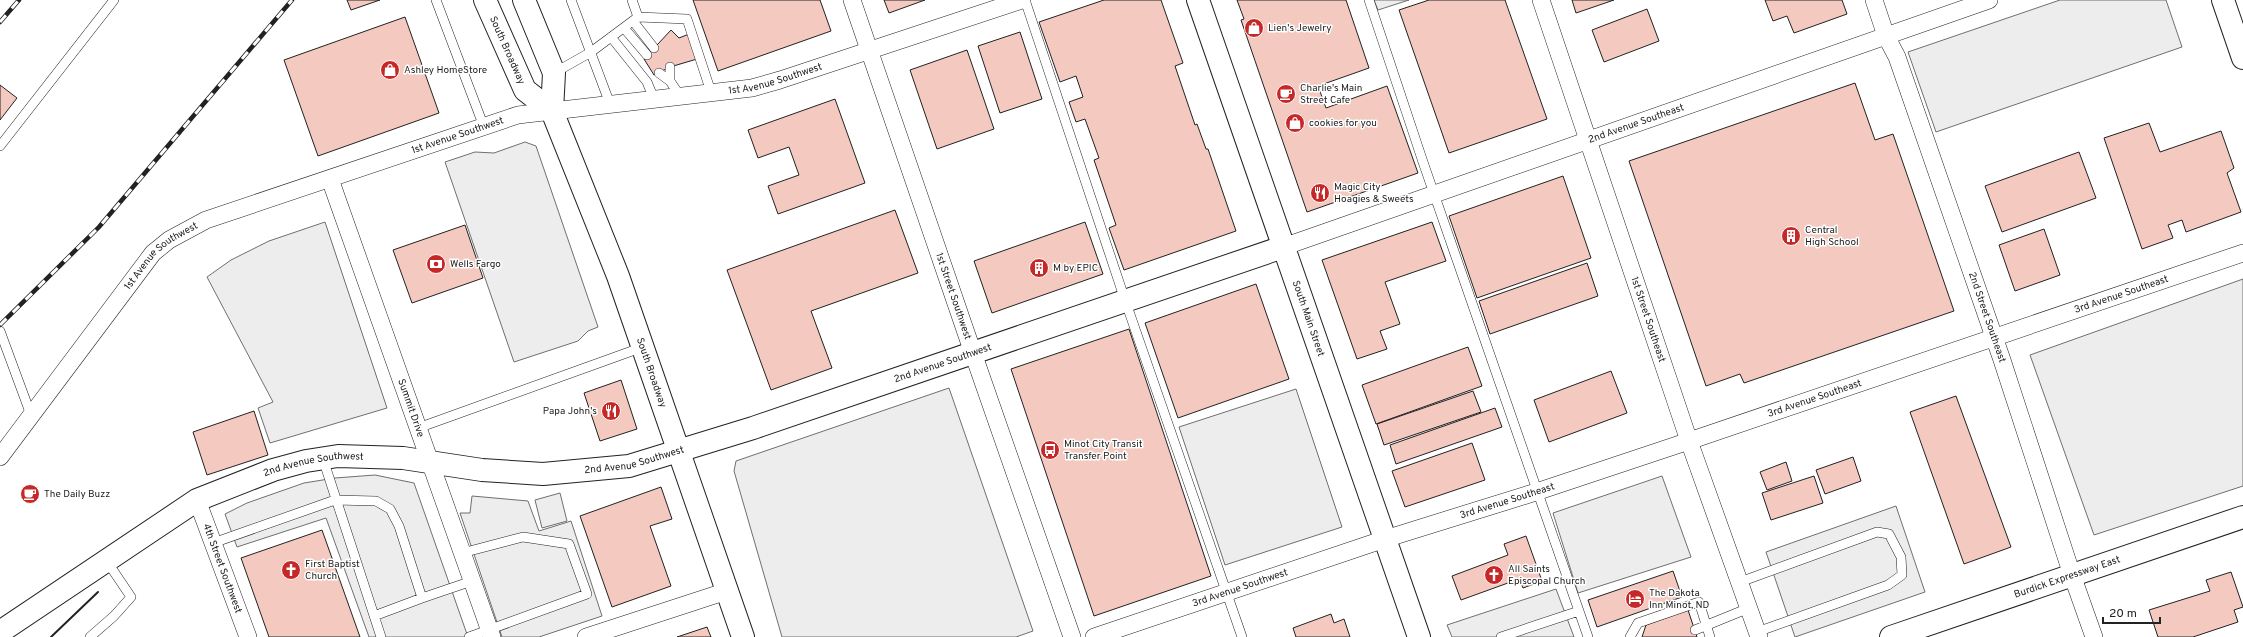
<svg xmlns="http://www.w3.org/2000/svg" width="2243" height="637" font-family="Overpass,sans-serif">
	<rect width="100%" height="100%" fill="#fff"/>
	<path fill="#ededed" stroke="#6f6f6f" d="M1374 0H1409L1378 10Z
		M2060 0H2166L2182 47 1936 132 1908 52Z
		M525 142 536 146 598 327 588 331 578 341 514 362 445 162 475 152 494 153Z
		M325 222 387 408 270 443 258 408 273 402 207 277 231 260 269 241Z
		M2243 279V486L2094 535 2030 355Z
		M949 388 1033 631 1016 637H782L734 471 736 461Z
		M1296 389 1342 527 1225 565 1179 427Z
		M375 475 414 483 468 637H369L326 518 237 547 225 514 247 503 304 483 335 478Z
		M1662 476 1691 557 1578 593 1553 513Z
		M560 493 567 521 542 528 535 500Z
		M472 496 528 501 539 531 571 521 602 616 539 637H502L460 513H470Z
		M1896 506 1925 592 1795 637 1766 552Z
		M1556 589 1574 637H1452L1447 625Z"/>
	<path fill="#f3c9c0" stroke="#222" d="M347 0H380L351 10Z
		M693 0H820L831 31 718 71Z
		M884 0H925L889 13Z
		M1104 0H1161L1183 63 1175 66 1195 125 1197 124 1206 149H1208L1236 231 1124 270 1109 228 1116 225 1094 160 1099 158 1085 119 1076 122 1069 102 1083 97 1076 76 1060 82 1039 22Z
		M1237 0H1346L1369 68 1318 86 1326 108 1387 86 1418 173 1307 212 1241 20 1244 19Z
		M1429 0H1505L1547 119 1449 153 1399 10Z
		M1572 0H1614L1576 13Z
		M1765 0H1842L1847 14 1794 33 1787 16 1773 21Z
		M1647 9 1659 41 1604 62 1592 30Z
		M405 17 439 113 318 156 284 60Z
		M671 30 679 38 689 34 697 59 670 67 654 75 644 59Z
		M1020 32 1042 99 1000 113 978 46Z
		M967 50 994 129 937 149 910 70Z
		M1855 83 1875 140 1893 134 1954 311 1744 383 1740 374 1706 386 1629 161Z
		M0 85 17 98 0 120Z
		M835 99 865 183 778 214 768 186 799 175 789 147 758 158 748 130Z
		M2149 123 2160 152 2221 131 2234 168 2227 173 2241 212 2186 232 2182 220 2168 225 2173 238 2142 249 2104 138Z
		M2079 152 2096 198 2002 232 1985 186Z
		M1563 176 1591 258 1477 298 1449 216Z
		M895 210 918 273 811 311 832 368 771 390 727 270Z
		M1085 222 1103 274 992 313 974 261Z
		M1432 222 1446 261 1385 282 1400 324 1380 331 1387 349 1357 359 1322 260Z
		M465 225 483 278 412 303 393 250Z
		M2044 229 2060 275 2015 291 1999 245Z
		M1587 263 1598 296 1490 334 1479 301Z
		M1256 284 1289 379 1178 418 1145 323Z
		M1129 329 1211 576 1094 616 1011 369Z
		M1468 347 1482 386 1376 424 1362 385Z
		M1611 371 1627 413 1549 442 1534 400Z
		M621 380 637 429 600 441 584 393Z
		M1473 391 1481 412 1384 445 1377 424Z
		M1956 396 2011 547 1964 564 1910 412Z
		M1495 408 1502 427 1396 464 1390 445Z
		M254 411 268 455 207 475 193 432Z
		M1472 443 1485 480 1405 507 1392 471Z
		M1853 457 1861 481 1825 494 1816 470Z
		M1786 462 1792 481 1767 490 1760 472Z
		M1814 476 1823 503 1771 520 1762 493Z
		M661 487 672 519 650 526 671 586 612 607 580 516Z
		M322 530 360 637H269L241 558Z
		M1526 536 1542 581 1523 588 1519 579 1461 600 1452 576 1508 555 1504 544Z
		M1673 571 1682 597 1597 627 1588 600Z
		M2231 572 2243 607 2234 610 2238 622 2193 637H2158L2149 610 2210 591 2206 580Z
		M1688 610 1697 637H1642L1646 625Z
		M1331 614 1334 623 1344 619 1350 637H1296L1293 628Z
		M707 627 711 637H677Z"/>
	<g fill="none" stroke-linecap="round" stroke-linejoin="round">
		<g stroke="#222" stroke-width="10">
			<path id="lane" d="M436 0 484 127
				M571 0 610 104
				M632 0 638 17
				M1025 0 1125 300 1242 637
				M1369 0 1423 162 1588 637
				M633 21 654 48
				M624 28 647 55
				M611 37 647 82 654 99
				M554 73 591 52 638 17 687 19 711 92
				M659 73 670 81 680 96
				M670 81V67
				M0 146 114 0
				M0 331 31 415
				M418 428 643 347
				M323 459 381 637
				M213 543 335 500 376 501 390 509 399 526 422 598 374 616
				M462 553 523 537 569 544 587 594 469 637
				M1740 582 1877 532 1889 534 1901 557 1902 575 1888 585 1757 632
				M422 598 472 581
				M1695 630 1749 608
				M90 637 114 616 131 597 106 560
				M1501 637 1579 611
				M1630 637 1638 623 1699 602 1710 637"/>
		</g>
		<g stroke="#222" stroke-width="18">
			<g id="street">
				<path id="s1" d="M852 0 973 353 1072 637"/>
				<path id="s2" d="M1541 0 1689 441 1759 637"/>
				<path id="s3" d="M1874 0 1886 36 1897 57 2002 360 2072 575 2094 637"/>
				<path id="s4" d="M330 179 492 637"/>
				<path id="s5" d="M1283 247 1989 0"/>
				<path id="s6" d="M0 457 153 253 169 240 206 220 518 115 752 88 780 80 1022 0"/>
				<path id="s7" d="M197 500 248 637"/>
				<path d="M586 637 727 591"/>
				<path id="s8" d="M1094 637 1385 539 1536 492 1689 441 2243 253"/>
			</g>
		</g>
		<g stroke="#222" stroke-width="24">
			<g id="secondary">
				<path id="s9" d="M1198 0 1419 637"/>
				<path d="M2223 0 2243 58"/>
				<path id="s10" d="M0 632 197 500 273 470 306 461 338 456 403 458 482 470 543 474 629 466 753 428 1283 247"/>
			</g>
		</g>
		<g stroke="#222" stroke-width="24">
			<g id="primary">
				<path id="s11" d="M485 0 525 90 552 111"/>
				<path id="s12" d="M524 0 554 73 552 111 618 276 743 637"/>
				<path id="s13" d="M1891 637 2243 517"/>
			</g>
		</g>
		<use href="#lane" stroke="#fff" stroke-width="9"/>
		<use href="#street" stroke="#fff" stroke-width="17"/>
		<use href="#secondary" stroke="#fff" stroke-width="22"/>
		<use href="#primary" stroke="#fff" stroke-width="22"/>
		<g stroke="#222" stroke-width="4.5">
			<path id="rail" d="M0 22 19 0
				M0 325 99 227 292 0"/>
		</g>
		<use href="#rail" stroke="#fff" stroke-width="3" stroke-dasharray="9" stroke-linecap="butt"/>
		<path stroke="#222" stroke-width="2" d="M51 637 98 592"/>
	</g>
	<defs>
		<g id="shop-disc" transform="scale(1)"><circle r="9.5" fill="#c62828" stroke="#fff"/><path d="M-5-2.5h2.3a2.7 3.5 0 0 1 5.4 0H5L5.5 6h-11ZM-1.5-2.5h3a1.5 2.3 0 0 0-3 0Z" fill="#fff"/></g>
		<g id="cafe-disc" transform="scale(1)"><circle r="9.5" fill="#c62828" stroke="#fff"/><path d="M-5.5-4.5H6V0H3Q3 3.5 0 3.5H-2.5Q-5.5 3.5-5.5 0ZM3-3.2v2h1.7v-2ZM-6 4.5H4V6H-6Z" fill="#fff"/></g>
		<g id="restaurant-disc" transform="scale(1)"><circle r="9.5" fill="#c62828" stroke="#fff"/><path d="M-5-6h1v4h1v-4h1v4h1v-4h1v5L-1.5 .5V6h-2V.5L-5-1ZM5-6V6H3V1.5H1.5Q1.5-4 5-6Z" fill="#fff"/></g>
		<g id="building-disc" transform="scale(1)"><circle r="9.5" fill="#c62828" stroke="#fff"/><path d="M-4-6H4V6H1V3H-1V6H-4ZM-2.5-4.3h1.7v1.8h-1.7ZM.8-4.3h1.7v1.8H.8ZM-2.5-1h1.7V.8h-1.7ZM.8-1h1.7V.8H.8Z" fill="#fff"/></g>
		<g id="bank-disc" transform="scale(1)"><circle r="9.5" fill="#c62828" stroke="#fff"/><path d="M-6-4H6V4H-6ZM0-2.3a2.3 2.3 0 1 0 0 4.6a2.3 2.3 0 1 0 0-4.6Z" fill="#fff"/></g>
		<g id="bus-disc" transform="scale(1)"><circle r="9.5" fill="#c62828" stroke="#fff"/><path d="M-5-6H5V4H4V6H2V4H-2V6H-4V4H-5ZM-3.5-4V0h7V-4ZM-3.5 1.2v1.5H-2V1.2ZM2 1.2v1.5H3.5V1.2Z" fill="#fff"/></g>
		<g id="church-disc" transform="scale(1)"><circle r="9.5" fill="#c62828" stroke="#fff"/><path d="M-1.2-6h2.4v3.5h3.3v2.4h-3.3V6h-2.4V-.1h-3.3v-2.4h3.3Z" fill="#fff"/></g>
		<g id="hotel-disc" transform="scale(1)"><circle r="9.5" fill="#c62828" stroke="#fff"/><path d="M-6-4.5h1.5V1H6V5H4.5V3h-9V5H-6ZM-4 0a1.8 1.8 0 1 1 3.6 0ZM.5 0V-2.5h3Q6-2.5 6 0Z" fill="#fff"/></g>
	</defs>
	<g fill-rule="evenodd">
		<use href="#shop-disc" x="1254" y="28"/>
		<use href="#shop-disc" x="390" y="70"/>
		<use href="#cafe-disc" x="1286" y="94"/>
		<use href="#shop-disc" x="1295" y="123"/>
		<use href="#restaurant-disc" x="1320" y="193"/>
		<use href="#building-disc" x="1791" y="236"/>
		<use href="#bank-disc" x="436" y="264"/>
		<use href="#building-disc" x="1039" y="268"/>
		<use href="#restaurant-disc" x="611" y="411"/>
		<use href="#bus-disc" x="1050" y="450"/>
		<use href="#cafe-disc" x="30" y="494"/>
		<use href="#church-disc" x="291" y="570"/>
		<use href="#church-disc" x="1494" y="575"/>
		<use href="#hotel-disc" x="1635" y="599"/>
	</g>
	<g text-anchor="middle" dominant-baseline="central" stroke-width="3" stroke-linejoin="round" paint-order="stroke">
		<g font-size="10" fill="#222" stroke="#fff" text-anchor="start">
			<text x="1268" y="28">Lien's Jewelry</text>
			<text x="404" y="70">Ashley HomeStore</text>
			<text x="1300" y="88">Charlie's Main<tspan x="1300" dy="12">Street Cafe</tspan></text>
			<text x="1309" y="123">cookies for you</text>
			<text x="1334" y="187">Magic City<tspan x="1334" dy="12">Hoagies &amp; Sweets</tspan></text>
			<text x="1805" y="230">Central<tspan x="1805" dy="12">High School</tspan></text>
			<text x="450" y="264">Wells Fargo</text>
			<text x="1053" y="268">M by EPIC</text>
			<text x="597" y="411" text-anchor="end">Papa John's</text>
			<text x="1064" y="444">Minot City Transit<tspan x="1064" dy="12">Transfer Point</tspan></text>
			<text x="44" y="494">The Daily Buzz</text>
			<text x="305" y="564">First Baptist<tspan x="305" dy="12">Church</tspan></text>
			<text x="1508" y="569">All Saints<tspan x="1508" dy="12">Episcopal Church</tspan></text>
			<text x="1649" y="593">The Dakota<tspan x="1649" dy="12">Inn Minot, ND</tspan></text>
		</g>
		<g font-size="10" fill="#222" stroke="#fff">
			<text stroke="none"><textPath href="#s11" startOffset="55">South Broadway</textPath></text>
			<text stroke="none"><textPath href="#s6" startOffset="907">1st Avenue Southwest</textPath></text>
			<text stroke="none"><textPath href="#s5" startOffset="374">2nd Avenue Southeast</textPath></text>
			<text stroke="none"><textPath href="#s6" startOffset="583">1st Avenue Southwest</textPath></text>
			<text stroke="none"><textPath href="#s6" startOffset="259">1st Avenue Southwest</textPath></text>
			<text stroke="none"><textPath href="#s8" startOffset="1083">3rd Avenue Southeast</textPath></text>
			<text stroke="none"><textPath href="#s1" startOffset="313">1st Street Southwest</textPath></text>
			<text stroke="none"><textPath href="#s3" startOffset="337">2nd Street Southeast</textPath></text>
			<text stroke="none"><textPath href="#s9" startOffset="337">South Main Street</textPath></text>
			<text stroke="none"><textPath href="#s2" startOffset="337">1st Street Southeast</textPath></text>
			<text stroke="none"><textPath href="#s10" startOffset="1008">2nd Avenue Southwest</textPath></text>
			<text stroke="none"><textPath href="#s12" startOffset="397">South Broadway</textPath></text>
			<text stroke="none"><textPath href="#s8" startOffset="759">3rd Avenue Southeast</textPath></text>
			<text stroke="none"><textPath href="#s4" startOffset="243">Summit Drive</textPath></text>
			<text stroke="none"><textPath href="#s10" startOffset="684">2nd Avenue Southwest</textPath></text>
			<text stroke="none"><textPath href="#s10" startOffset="360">2nd Avenue Southwest</textPath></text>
			<text stroke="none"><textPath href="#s8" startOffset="435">3rd Avenue Southeast</textPath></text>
			<text stroke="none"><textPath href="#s7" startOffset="73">4th Street Southwest</textPath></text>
			<text stroke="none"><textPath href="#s13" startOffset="186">Burdick Expressway East</textPath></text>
			<text stroke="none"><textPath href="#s8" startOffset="154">3rd Avenue Southwest</textPath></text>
		</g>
	</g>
	<path d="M2103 617v6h57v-6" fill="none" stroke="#222222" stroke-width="2"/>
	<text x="2109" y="617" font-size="12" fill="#222222" stroke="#ffffff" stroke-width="3" paint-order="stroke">20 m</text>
</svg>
